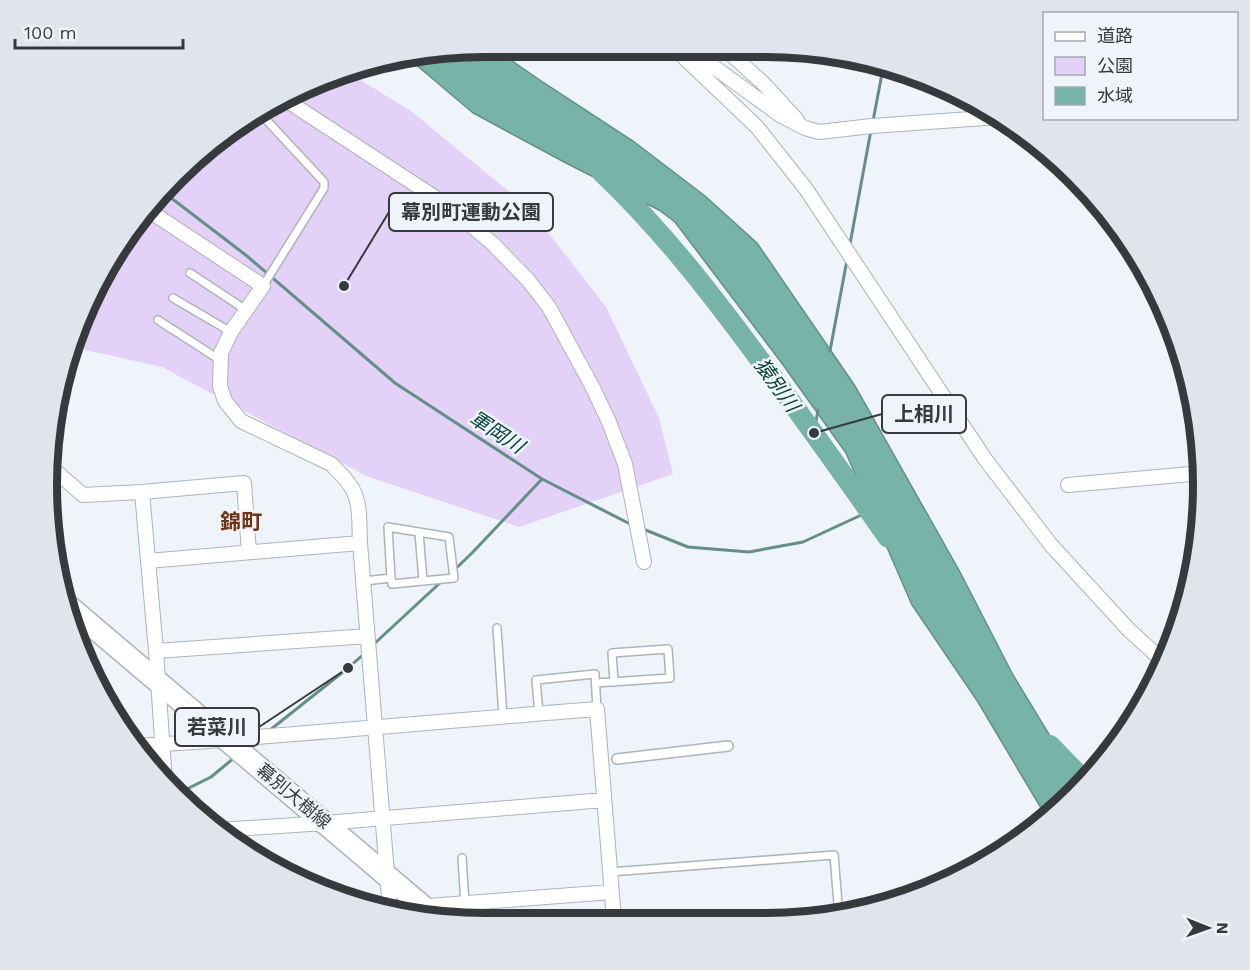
<svg xmlns="http://www.w3.org/2000/svg" width="1250" height="970" font-family="'Work Sans','Noto Sans JP',sans-serif">
	<rect width="100%" height="100%" fill="#eef4fa"/>
	<path fill="#e4d1f8" d="M347 72 411 111 529 208 606 307 659 418 673 474 519 527 366 476 162 367 72 347 105 266 175 175 265 105Z"/>
	<path fill="#77b4a7" stroke="#648f87" stroke-width="1.5" d="M485 47H492L544 83 633 141 705 196 757 243 855 386 960 572 1013 675 1081 787 1075 795 1050 816 1041 808 978 702 912 605 846 453 781 362 675 222 659 210 566 163 473 113 407 57Z"/>
	<g fill="none" stroke-linecap="round" stroke-linejoin="round">
		<path stroke="#648f87" stroke-width="3" d="M873 121 884 63
			M162 191 247 256 395 383 542 479 634 526
			M850 244 871 130
			M830 351 847 260
			M814 433 818 410
			M643 529 688 547 749 552 803 542 870 511
			M447 577 472 553 542 479
			M374 644 442 581
			M270 730 348 668 365 653
			M175 795 211 777 234 758"/>
		<path stroke="#77b4a7" stroke-width="20" d="M601 172C662 230 710 292 760 360 804 419 846 478 888 538
			M1050 745 1086 782"/>
		<g stroke="#adb4b9" stroke-width="10">
			<path id="service" d="M258 111 324 182V188L263 286
				M190 273 246 310
				M173 298 231 332
				M158 320 220 360
				M419 532 423 581
				M364 581 391 578 388 527 449 537 454 578 392 584 391 578
				M497 628 503 716
				M596 683 670 678 668 649 612 653 614 682
				M539 714 536 680 595 674 597 709
				M462 858 465 903
				M610 872 834 855 839 916"/>
		</g>
		<g stroke="#adb4b9" stroke-width="12">
			<path id="pedestrian" d="M617 759 728 746"/>
		</g>
		<g stroke="#adb4b9" stroke-width="16">
			<path id="minor" d="M673 47 757 127 806 189 985 459 1051 545 1128 629 1165 663
				M673 47 692 51 780 115 805 128 819 132 872 126 999 117
				M723 47 763 83 797 120
				M283 98 448 206 493 244 528 280 549 307 593 388 609 422 625 464 644 562
				M148 210 263 286 231 332 221 353 220 386 225 401 241 421 331 464C339 472 348 480 353 490 361 506 359 526 360 543L390 910
				M52 468 83 495 142 492 244 483 249 552
				M1068 485 1202 473
				M142 492 156 651 165 783
				M148 561 360 543
				M156 651 368 636
				M135 746C289 736 443 721 597 709L614 920
				M218 830 325 823 604 800
				M389 909 611 892"/>
		</g>
		<g stroke="#adb4b9" stroke-width="24">
			<path id="primary" d="M65 603 439 920"/>
		</g>
		<use href="#service" stroke="#fff" stroke-width="7"/>
		<use href="#pedestrian" stroke="#fff" stroke-width="9"/>
		<use href="#minor" stroke="#fff" stroke-width="14"/>
		<use href="#primary" stroke="#fff" stroke-width="21"/>
	</g>
	<g text-anchor="middle" dominant-baseline="central" stroke-width="5" stroke-linejoin="round" paint-order="stroke">
		<g font-size="18" fill="#373a3c" stroke="#eef4fa">
			<text transform="translate(294 796) rotate(40)">幕別大樹線</text>
		</g>
		<g font-size="20" font-style="italic" fill="#084139" stroke="#eef4fa">
			<text transform="translate(777 385) rotate(54)">猿別川</text>
			<text transform="translate(497 432) rotate(33)">軍岡川</text>
		</g>
		<g font-size="21" font-weight="bold" fill="#713113" stroke="#eef4fa">
			<text x="241" y="521">錦町</text>
		</g>
	</g>
	<path d="M0 0H1250V970H0ZM485 57H765A428 428 0 0 1 1193 485V485A428 428 0 0 1 765 913H485A428 428 0 0 1 57 485V485A428 428 0 0 1 485 57Z" fill="#dfe5eb" fill-rule="evenodd"/>
	<path fill="none" stroke="#373a3c" stroke-width="8" d="M485 57H765A428 428 0 0 1 1193 485V485A428 428 0 0 1 765 913H485A428 428 0 0 1 57 485V485A428 428 0 0 1 485 57Z"/>
	<path fill="none" stroke="#373a3c" stroke-width="2" d="M344 286L389 212M814 433L882 414M348 668L259 727"/>
	<g fill="#373a3c" stroke="#eef4fa" stroke-width="2">
		<circle cx="344" cy="286" r="6"/>
		<circle cx="814" cy="433" r="6"/>
		<circle cx="348" cy="668" r="6"/>
	</g>
	<g fill="#eef4fa" stroke="#373a3c" stroke-width="2">
		<rect x="389" y="193" width="164" height="38" rx="6"/>
		<rect x="882" y="395" width="84" height="38" rx="6"/>
		<rect x="175" y="708" width="84" height="38" rx="6"/>
	</g>
	<g font-size="20" text-anchor="middle" font-weight="bold" fill="#373a3c">
		<text x="471" y="219">幕別町運動公園</text>
		<text x="924" y="421">上相川</text>
		<text x="217" y="734">若菜川</text>
	</g>
	<rect x="1043" y="12" width="195" height="108" fill="#eef4fa" stroke="#a5aaae" stroke-width="1.5"/>
	<rect x="1055" y="32" width="30" height="9" fill="#ffffff" stroke="#a5aaae" stroke-width="1.5"/>
	<text x="1097" y="42" font-size="18" fill="#373a3c">道路</text>
	<rect x="1055" y="57" width="30" height="18" fill="#e4d1f8" stroke="#a5aaae" stroke-width="1.5"/>
	<text x="1097" y="72" font-size="18" fill="#373a3c">公園</text>
	<rect x="1055" y="87" width="30" height="18" fill="#77b4a7" stroke="#a5aaae" stroke-width="1.5"/>
	<text x="1097" y="102" font-size="18" fill="#373a3c">水域</text>
	<g transform="translate(1208 928) rotate(91)" stroke="#eef4fa" stroke-width="4.5" paint-order="stroke">
	<path d="M0-4.5L10 22L0 15L-10 22Z" fill="#373a3c"/>
	<text y="-9" font-size="16" font-weight="bold" text-anchor="middle" fill="#373a3c">N</text>
	</g>
	<path d="M15 39v9h168v-9" fill="none" stroke="#373a3c" stroke-width="3"/>
	<text x="24" y="39" font-size="18" fill="#373a3c" stroke="#eef4fa" stroke-width="4.5" paint-order="stroke">100 m</text>
</svg>
